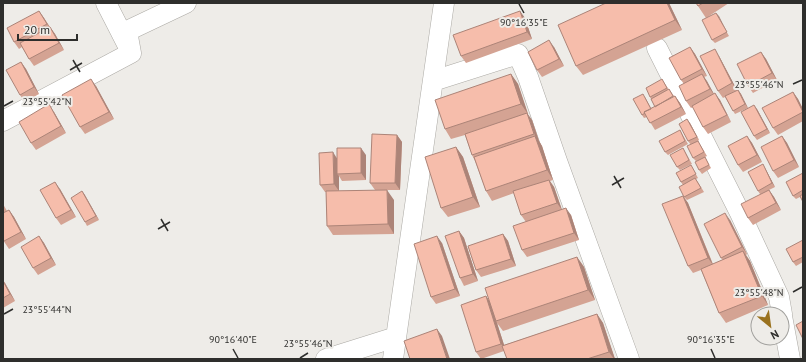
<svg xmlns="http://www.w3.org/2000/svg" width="806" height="362" font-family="'PT Sans',sans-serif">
	<rect width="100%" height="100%" fill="#eeece8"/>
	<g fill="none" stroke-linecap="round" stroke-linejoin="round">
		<g stroke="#aba9a4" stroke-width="21">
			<path id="minor" d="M106 3 128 46
				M657 48 740 213 779 297 782 314
				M433 81 518 54 528 77 557 161 629 359
				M3 121 131 53 127 31 186 3
				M782 316 790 359
				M326 359 396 337
				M393 359 444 3"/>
		</g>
		<use href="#minor" stroke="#fff" stroke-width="20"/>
	</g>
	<path fill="#d4a393" d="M606 3H669L682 30 583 75 576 66Z
		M696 3H729L706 18Z
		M39 11 44 18 50 27 55 34 64 50 34 66 29 59 22 47 19 49 14 42Z
		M716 13 729 36 715 43 712 40Z
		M525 18 532 39 466 63 461 56Z
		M554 47 564 66 542 77 537 70Z
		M690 47 695 54 707 76 704 77 714 94 720 100 731 122 708 134 703 127 693 107 691 108 686 101 684 84 681 80Z
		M761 52 766 59 777 80 753 93 748 86Z
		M719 56 737 90 726 96 738 90 741 94 748 108 735 114 725 97 723 98 718 91Z
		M21 62 26 69 39 94 25 102 20 95Z
		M511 74 518 84 528 114H527L532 120 539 141 542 146 553 180 550 181 554 187 562 210 571 215 579 240 527 257 522 250 526 222 521 215 514 193 492 201 486 191 475 161 472 155 465 135 451 139 445 129Z
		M662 79 669 90V89L674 96H675L680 103 686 114 655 130 647 117 644 118 642 115 645 97 651 108 655 107 650 97Z
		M96 86 114 119 85 134 80 127Z
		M793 92 798 99 803 109V121L778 135 773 128Z
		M757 109 770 133 757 140 754 136Z
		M54 112 66 133 36 150 31 143Z
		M690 123 699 140 698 141 707 156 705 157 711 168 702 174 699 170 696 161 693 158 691 145 688 141Z
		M680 130 688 144 668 155 665 152Z
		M397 135 402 142 400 190H375L370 183Z
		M747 136 752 143 762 162 743 172 738 165Z
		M782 136 787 143 799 167 778 178 773 171Z
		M456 147 463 157 480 207 448 217 441 208Z
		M683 148 692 164 680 170 677 167Z
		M366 155V180L342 181 339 176V191L394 200V234L333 235 327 226 326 192H325L320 185 337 158Z
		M691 165 698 178 696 179 704 192 687 200 684 197 683 185 681 182Z
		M765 168 775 187 769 190 774 197 781 210 753 225 748 218 760 194 758 191Z
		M803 173V202L800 197 796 199 793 196Z
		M60 189 76 217 61 225 56 218Z
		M82 191 99 220 87 226 85 222Z
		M683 196 688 203 713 264 723 260 721 258 730 220 747 254 746 255 750 261 768 305 726 323 719 313 701 270 693 273 688 266Z
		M3 204 7 211 9 210 14 217 26 239 9 249 3 240Z
		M459 231 464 238 478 281 464 286 460 278Z
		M503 234 508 241 516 266 481 277 476 270Z
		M39 236 44 243 56 265 38 275 33 268Z
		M803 240V262L796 266 793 262Z
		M442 243 460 296 436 304 431 297Z
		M577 257 584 267 595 300 503 331 497 323 504 345 597 314 603 323 615 359H507L504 351 481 359 476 352 486 296 489 301Z
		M3 281 5 283 15 301 3 308Z"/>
	<path fill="#ac8478" d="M667 3H669L682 30 675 20Z
		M39 11 44 18 52 31 47 24Z
		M520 11 525 18 532 39 527 32Z
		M716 13 719 16 729 36 727 32Z
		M50 27 55 34 64 50 59 43Z
		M549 40 554 47 564 66 559 59Z
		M690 47 695 54 707 76 702 69Z
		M715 49 719 56 737 90 732 83Z
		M761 52 766 59 777 80 772 73Z
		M21 62 26 69 39 94 34 87Z
		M511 74 518 84 528 114 521 104Z
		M702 74 707 81 715 96 710 89Z
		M91 79 96 86 114 119 109 112Z
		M738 90 741 94 748 108 745 104Z
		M793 92 798 99 803 109V112Z
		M715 93 720 100 731 122 727 115Z
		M675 96 680 103 686 114 681 107Z
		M49 104 54 112 66 133 61 126Z
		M754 105 757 109 770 133 767 129Z
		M527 113 532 120 539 141 542 146 553 180 547 170Z
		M687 119 690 123 699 140 697 137Z
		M397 135 402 142 400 190 395 183Z
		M747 136 752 143 762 162 757 155Z
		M782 136 787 143 799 167 794 160Z
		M456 147 463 157 480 207 473 197Z
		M361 148 366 155V180L361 173Z
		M333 152 338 160 337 174 339 176V191L334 184Z
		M763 164 765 168 775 187 772 183Z
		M549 180 554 187 562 210 557 203Z
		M55 182 60 189 76 217 71 210Z
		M387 190 394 200V234L388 224Z
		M769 190 774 197 781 210 776 203Z
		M82 191 85 195 99 220 96 216Z
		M683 196 688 203 713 265 708 258Z
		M566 208 571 215 579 240 574 233Z
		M9 210 14 217 26 239 21 232Z
		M725 213 730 220 747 254 742 247Z
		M459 231 464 238 478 281 473 274Z
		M503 234 508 241 516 266 511 259Z
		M39 236 44 243 56 265 51 258Z
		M437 236 442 243 460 296 455 289Z
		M743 251 750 261 768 305 762 296Z
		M577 257 584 267 595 300 588 290Z
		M3 280 5 283 15 301 10 294Z
		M486 296 491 303 496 321 497 323 506 351 501 344Z
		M597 314 603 323 615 359H614L609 352Z
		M437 329 442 336 450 359H447Z"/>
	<path fill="#f6bdab" stroke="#ac8478" d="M606 3H667L675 20 576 66 558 25Z
		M696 3H703L698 6Z
		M39 11 47 24 14 42 7 28Z
		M520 11 527 32 461 56 453 35Z
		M716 13 727 32 712 40 702 20Z
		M50 27 59 43 29 59 20 43Z
		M549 40 559 59 537 70 528 52Z
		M690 47 702 69 681 80 669 58Z
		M715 49 732 83 718 91 700 56Z
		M761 52 772 73 748 86 737 64Z
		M21 62 34 87 20 95 6 70Z
		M511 74 521 104 445 129 435 100Z
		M702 74 710 89 686 101 679 86Z
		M91 79 109 112 80 127 62 95Z
		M662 79 667 88 650 97 646 88Z
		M669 89 673 96 655 107 651 99Z
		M738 90 745 104 733 111 725 96Z
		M793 92 803 112 773 128 762 108Z
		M715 93 727 115 703 127 692 106Z
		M643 94 651 109 644 112 645 113 642 115 633 99Z
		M675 96 681 107 650 123 644 112Z
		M49 104 61 126 31 143 19 122Z
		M754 105 767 129 754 136 741 112Z
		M527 113 534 134 472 155 465 134Z
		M687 119 697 137 688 141 679 124Z
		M680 130 685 141 665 152 659 141Z
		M372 134 397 135 395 183H370Z
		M535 136 547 170 486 191 474 157Z
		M747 136 757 155 738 165 728 146Z
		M782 136 794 160 773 171 761 147Z
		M698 141 704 152 693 158 687 146Z
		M456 147 473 197 441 208 425 157Z
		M337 148H361V173L337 174Z
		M683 148 689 160 677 167 670 155Z
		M333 152 334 184 320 185 319 153Z
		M705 157 709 165 699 170 695 162Z
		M763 164 772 183 758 191 748 172Z
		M691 165 696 174 681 182 676 173Z
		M803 173V190L793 196 786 182Z
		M695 178 701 188 684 197 679 187Z
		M549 180 557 203 521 215 513 191Z
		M55 182 71 210 56 218 40 190Z
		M387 190 388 224 327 226 326 191Z
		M769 190 776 203 748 218 741 204Z
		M82 191 96 216 85 222 71 198Z
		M803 194V202L800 196Z
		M683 196 708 258 688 266 662 204Z
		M566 208 574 233 522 250 513 226Z
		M9 210 21 232 4 241 3 240V213Z
		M725 213 742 247 721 258 704 224Z
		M459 231 473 274 460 278 445 236Z
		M503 234 511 259 476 270 468 246Z
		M39 236 51 258 33 268 21 247Z
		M437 236 455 289 431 297 414 244Z
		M803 240V257L793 262 786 249Z
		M743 251 762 296 719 313 701 269Z
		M577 257 588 290 496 321 485 288Z
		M3 281 10 294 3 298Z
		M486 296 501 344 476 352 461 305Z
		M597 314 609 352 587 359H507L502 346Z
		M803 321V339L796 325Z
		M437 329 447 359H410L404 341Z"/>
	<path fill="none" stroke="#2e2e2c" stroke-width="1.5" d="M519 4 524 13M73 60 80 72M70 70 82 63M793 84 802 80M4 106 13 101M614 176 621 188M612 185 624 178M161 219 168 231M158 229 170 222M793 292 802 287M4 314 13 309M233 349 238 358M711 349 715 358M300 358 308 353"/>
	<g font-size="10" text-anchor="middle" fill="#2e2e2c" stroke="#eeece8" stroke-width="4" stroke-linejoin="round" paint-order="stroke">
		<text x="524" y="26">90°16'35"E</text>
		<text x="759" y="88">23°55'46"N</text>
		<text x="47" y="105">23°55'42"N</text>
		<text x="759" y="296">23°55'48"N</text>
		<text x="47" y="313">23°55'44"N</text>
		<text x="233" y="343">90°16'40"E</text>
		<text x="711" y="343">90°16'35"E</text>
		<text x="308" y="347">23°55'46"N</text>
	</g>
	<rect width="806" height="362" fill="none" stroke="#2e2e2c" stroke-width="8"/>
	<g transform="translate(770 326) rotate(151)"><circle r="19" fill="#eeece8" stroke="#a1a09d"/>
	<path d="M0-3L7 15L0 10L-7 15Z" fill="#9a721f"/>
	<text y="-6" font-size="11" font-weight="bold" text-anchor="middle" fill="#2e2e2c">N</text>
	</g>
	<path d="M18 34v6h59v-6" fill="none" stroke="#2e2e2c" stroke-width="2"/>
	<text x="24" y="34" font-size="12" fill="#2e2e2c" stroke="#eeece8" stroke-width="3" paint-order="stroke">20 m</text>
</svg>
